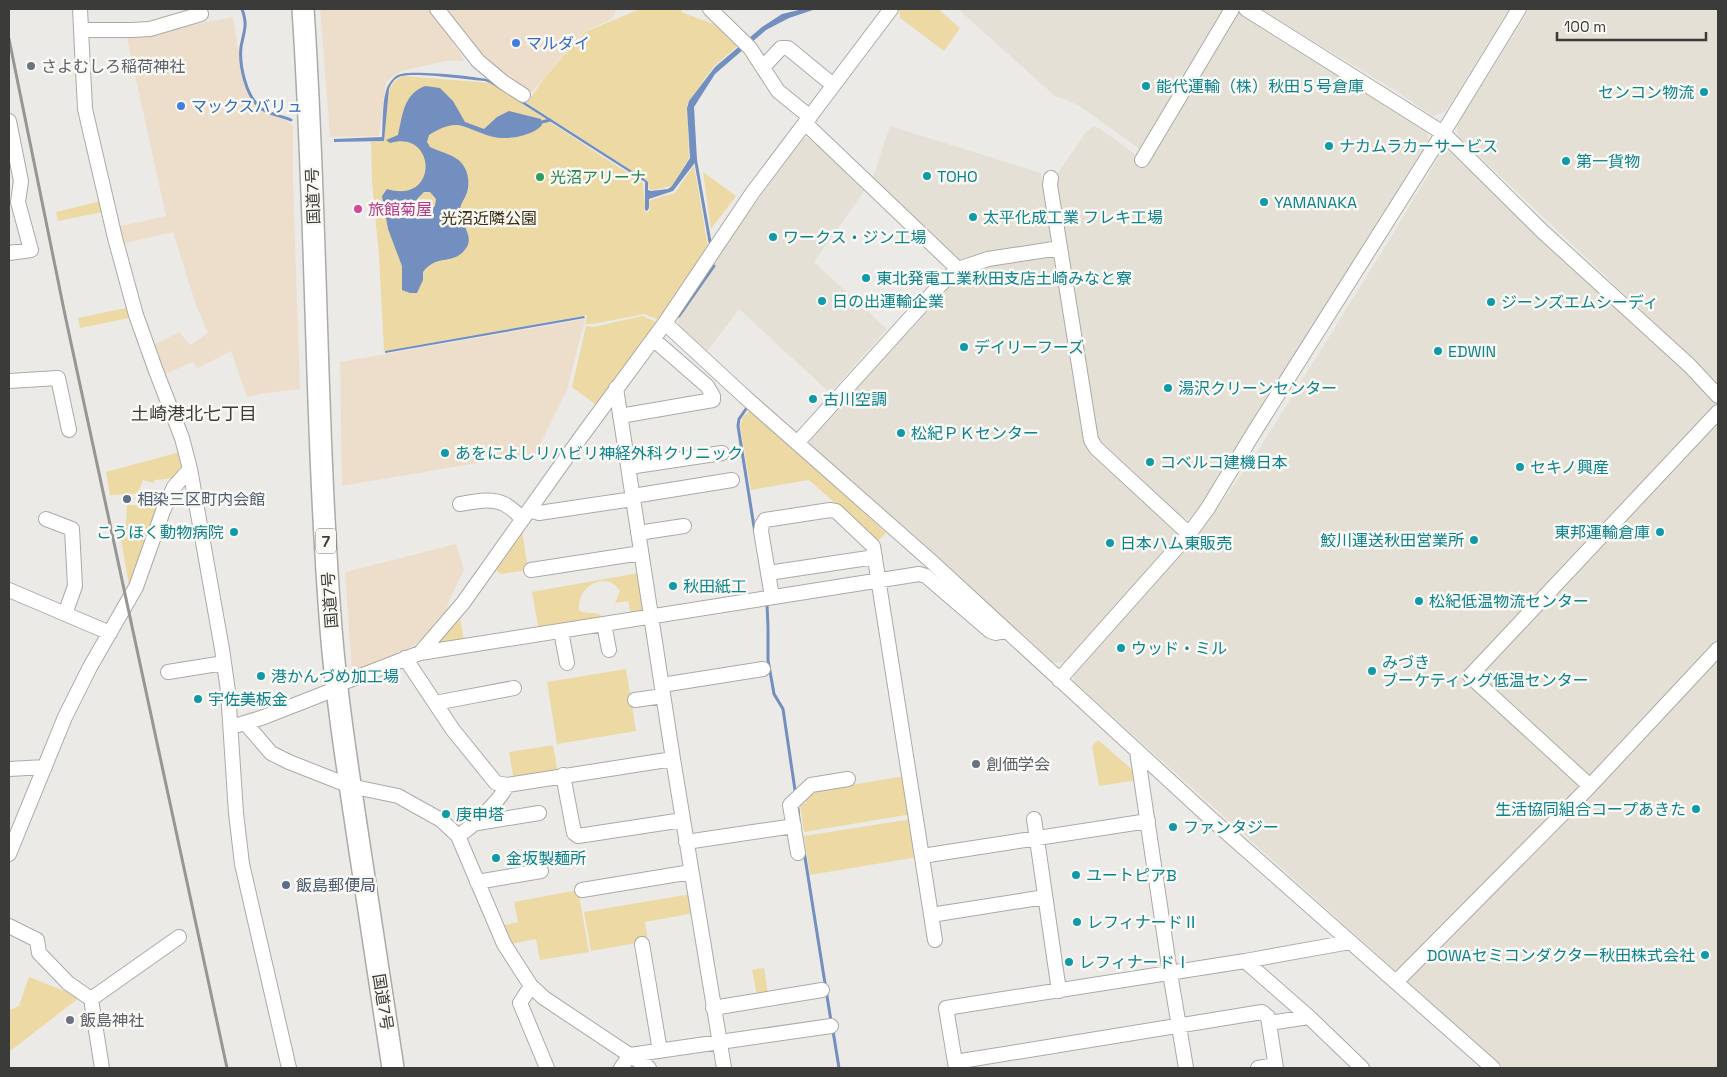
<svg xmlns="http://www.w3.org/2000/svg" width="1727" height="1077" font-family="'Space Grotesk','Noto Sans JP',sans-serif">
	<rect width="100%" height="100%" fill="#eceae6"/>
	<path fill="#eddecb" d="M320 9H430L465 61H445L402 71 390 79 386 83 379 136 330 137Z
		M442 9H617L612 19 584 32 530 94 481 57Z
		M233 17 244 85 254 103 261 110 286 120 293 126V183L300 389 266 393 247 397 231 351 198 368 193 362 163 375 151 346 179 332 190 345 208 333 195 302 173 232 122 244 117 227 166 216 127 38Z
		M585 319 567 390 536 453 342 486 340 362Z
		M456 544 464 570 448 603 446 615 415 645 394 657 355 672 352 671 345 572Z"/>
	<path fill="#e5e0d5" d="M958 9H1229L1141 150 1078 105 1055 96Z
		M1260 9H1509L1446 111 1436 115H1431L1396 91Z
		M1530 9H1718V383L1459 137 1457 131V125Z
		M1239 12 1423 130 1428 134V144L1203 502 1191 517 1187 519 1180 518 1096 440 1055 177 1087 131 1093 127 1099 128 1147 163Z
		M890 126 1041 173 1052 238 1046 245 957 263 873 178Z
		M802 138H817L867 187 814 262 887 329 830 393 739 309 705 354 681 330 676 315Z
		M1449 151 1561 259 1658 345 1718 405V1068H1504L1073 681 1074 674 1201 532 1258 451 1388 242 1440 155Z
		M1049 253 1055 256 1086 439 1180 534 1178 540 1071 658 1065 662 1058 663 1051 662 1044 657 809 445 808 441 931 298 962 274 976 269Z"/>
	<path fill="#ecd9a4" d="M640 9H682L681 12 719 26 739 45 714 66 687 104 689 158 672 186 654 190 649 189 648 182 643 178 527 103 545 77 585 32Z
		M899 9H938L960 28 944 51 900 18Z
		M404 76 490 83 643 183 645 208 644 210 647 213 650 209 649 201 657 198 675 193 694 165 709 253 661 321 644 314 593 324H585L587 315 384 351 379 256 372 181 371 142 384 141 389 90C392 83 397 78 404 76Z
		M703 172 736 196 711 229Z
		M101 201 103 212 58 221 56 212Z
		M126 308 129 318 80 328 78 318Z
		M642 316 659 323 601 402 596 405 572 387 586 326 594 327Z
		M751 409 886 533 878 541 809 480 751 490 740 426 743 417Z
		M180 452 183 465 174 478 155 480 153 483 143 480 138 494 110 495 106 472Z
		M140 499 162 505 153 530 126 526 127 505H139Z
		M120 526 153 531 130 591 119 528Z
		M522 530 528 570 501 574 493 568Z
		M638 573 645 612 631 615 628 601 615 603 620 591C607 570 577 585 579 610 585 615 593 611 601 615L602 619 539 631 532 592Z
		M460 617 464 642 431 648Z
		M626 669 636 731 557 744 547 682Z
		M1098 740 1136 773 1138 780 1099 786 1092 746Z
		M553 745 558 773 514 781 509 752Z
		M905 776 912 814 804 832 800 805 806 803 805 796 815 791Z
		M912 819 918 857 810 875 804 836Z
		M578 890 589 952 540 960 536 939 511 944 508 939 504 925 518 922 514 902Z
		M691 894 694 913 645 922 648 941 591 951 584 912Z
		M764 968 768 994 757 996 752 970Z
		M29 977 80 997 9 1052V1010L19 1006Z"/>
	<path fill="#728fbf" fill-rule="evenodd" d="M803 9H816L789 18 766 30 715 74 694 107 697 160 673 191 649 199V208L647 211 645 210V182L490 83 485 81C469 80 411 71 399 77 394 79 391 84 389 89L384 141 334 142V139L382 137C383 124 382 94 389 84 392 79 396 75 401 74 412 70 478 76 490 80L643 178 648 182V190L651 191 668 189 672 186 690 158 687 108 689 101 715 67 762 27 782 14Z
		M425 86 440 88 453 101 465 122 484 129 497 117 509 111 541 119 542 125C533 136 508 140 494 137 482 135 470 127 458 125 447 124 437 130 429 135L427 142 430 147C440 152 457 155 463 165 469 173 470 186 466 195 464 200 461 203 460 209 459 225 478 237 463 252 449 265 437 254 423 272V280L417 293H410L402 290V266L388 229 382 196 387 189C439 205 437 129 390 143L386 140 398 135C403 114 403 95 425 86ZM424 192H430L436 199 435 206 428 211C420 211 416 206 417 199Z
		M584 316 585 318 385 353V351Z"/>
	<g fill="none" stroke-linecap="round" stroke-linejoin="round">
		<path stroke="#728fbf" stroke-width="3" d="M242 9C248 26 244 30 241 47 239 65 246 98 262 109 269 114 282 116 291 120
			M542 122 550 120
			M695 157 710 242
			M679 316 714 266
			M746 409 739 419 738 426 755 533
			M767 604 768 627V660L774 694 783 709 795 790
			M798 809 799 820
			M804 851 831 1021
			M833 1031 839 1068"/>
		<g stroke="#acaaa6" stroke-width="16">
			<path id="minor" d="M80 9 85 109 115 238 136 315 156 371 182 438 190 469 222 649 228 691 236 813 242 864 289 1068
				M437 9 478 61 503 82 523 95
				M710 9 750 48 778 91 810 117
				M1246 9 1443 133 1542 231 1690 366 1718 396
				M81 30H132L150 29 201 14 199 9
				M766 64 781 48H788L833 85
				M9 121 21 181 18 202 31 250 9 253
				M805 123 958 269
				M1142 160 1232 9
				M1051 178 1050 185 1091 440 1096 448 1189 534
				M665 323 745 397 932 562 1209 817 1493 1068
				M9 381 58 378 69 430
				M616 388 673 759 724 1068
				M1718 412 1470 676 1590 786 1718 649
				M620 416 713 400V396L707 386 653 339
				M797 443 940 285 958 269 988 259 1060 248
				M629 467 722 453
				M633 496 732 480
				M460 504C473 502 491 497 504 504 511 507 517 514 523 519
				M529 510 539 513 633 499
				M46 519 72 529 75 586 65 614
				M638 533 684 526
				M531 570 641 553
				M768 573 875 557
				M9 590 110 633
				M772 597 761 531 762 525 765 520 830 510 836 511 873 546 935 940
				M604 624 609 650
				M561 631 567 663
				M420 653 463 603 581 437 665 323 753 192 891 9
				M405 658 453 730 496 783 507 785 673 759
				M168 672 224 663
				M1059 680 1189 534 1208 508 1256 429 1443 133 1519 9
				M337 685 420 653 919 574 926 576 990 631 996 633 1006 631
				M662 685 763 669
				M635 700 663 696
				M435 703 514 688
				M246 724 271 753 289 762 350 786 398 796 441 820 458 836 504 944 531 986 544 998 649 1068
				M238 725 264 717 338 688
				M1137 751 1170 973 1186 1068
				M9 769 45 767
				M563 775 574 833 578 836 683 820
				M1034 819 1059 991
				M472 824 539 813
				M458 836C472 827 501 800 507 785
				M686 842 794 826
				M798 853 790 805 811 785 848 779
				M9 854 65 717 90 667 136 587 163 511 174 487 190 469
				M922 856 1148 821
				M477 882 541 871
				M582 890 691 872
				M931 915 1045 897
				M9 926 37 940 39 953 68 983 91 999 102 1068
				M642 944 660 1051
				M1245 961 1309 1017 1362 1068
				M1396 982 1590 786
				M531 986 520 1003 547 1068
				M91 999 179 937
				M713 1008 822 990
				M1269 1023 1309 1017
				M955 1062 1262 1012 1268 1017 1276 1068
				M621 1068 630 1055 831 1026
				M956 1068 946 1008 1245 961 1350 942
				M1258 1068 1275 1065"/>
		</g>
		<g stroke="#acaaa6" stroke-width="24">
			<path id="highway" d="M303 9C317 215 315 422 331 629 337 703 349 777 360 851 371 924 382 996 393 1068"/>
		</g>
		<use href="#minor" stroke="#fff" stroke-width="14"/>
		<use href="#highway" stroke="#fff" stroke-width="21"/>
		<path stroke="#979693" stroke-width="3" d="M9 39 65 315 227 1068"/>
	</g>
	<g fill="#3f7fe0" stroke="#f9f8f3" stroke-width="2">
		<circle cx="516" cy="43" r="5"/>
		<circle cx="181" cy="106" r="5"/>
	</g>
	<g fill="#6b7280" stroke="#f9f8f3" stroke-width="2">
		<circle cx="31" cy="66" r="5"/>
		<circle cx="976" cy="764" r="5"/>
		<circle cx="70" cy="1020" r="5"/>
	</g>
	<g fill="#0f9aa8" stroke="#f9f8f3" stroke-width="2">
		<circle cx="1146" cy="86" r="5"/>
		<circle cx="1704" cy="92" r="5"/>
		<circle cx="1329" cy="146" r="5"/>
		<circle cx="1566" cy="161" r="5"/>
		<circle cx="927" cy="176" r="5"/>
		<circle cx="1264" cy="202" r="5"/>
		<circle cx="973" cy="217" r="5"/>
		<circle cx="773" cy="237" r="5"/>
		<circle cx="866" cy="278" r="5"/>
		<circle cx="822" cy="301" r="5"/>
		<circle cx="1491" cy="302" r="5"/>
		<circle cx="964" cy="347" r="5"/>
		<circle cx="1438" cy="351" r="5"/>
		<circle cx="1168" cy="388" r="5"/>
		<circle cx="813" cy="399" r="5"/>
		<circle cx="901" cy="433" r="5"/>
		<circle cx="445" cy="453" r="5"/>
		<circle cx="1150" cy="462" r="5"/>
		<circle cx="1520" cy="467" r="5"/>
		<circle cx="234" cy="532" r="5"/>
		<circle cx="1660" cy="532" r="5"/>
		<circle cx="1474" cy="540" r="5"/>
		<circle cx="1110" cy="543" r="5"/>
		<circle cx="673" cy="586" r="5"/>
		<circle cx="1419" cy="601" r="5"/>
		<circle cx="1121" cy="648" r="5"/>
		<circle cx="1372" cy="671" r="5"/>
		<circle cx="261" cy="676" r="5"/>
		<circle cx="198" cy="699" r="5"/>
		<circle cx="1696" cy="809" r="5"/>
		<circle cx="446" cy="814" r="5"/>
		<circle cx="1173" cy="827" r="5"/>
		<circle cx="496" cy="858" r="5"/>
		<circle cx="1076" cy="875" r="5"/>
		<circle cx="1077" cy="922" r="5"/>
		<circle cx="1705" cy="955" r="5"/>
		<circle cx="1069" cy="962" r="5"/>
	</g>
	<circle fill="#2e9e5b" stroke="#f9f8f3" stroke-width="2" cx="540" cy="177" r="5"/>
	<circle fill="#d1479c" stroke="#f9f8f3" stroke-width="2" cx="358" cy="209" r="5"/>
	<g fill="#5c6f8a" stroke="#f9f8f3" stroke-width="2">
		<circle cx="127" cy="499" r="5"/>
		<circle cx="286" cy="885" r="5"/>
	</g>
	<g text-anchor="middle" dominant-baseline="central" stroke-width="5" stroke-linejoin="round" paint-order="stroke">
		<rect fill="#f9f8f3" stroke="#747471" stroke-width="1" x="316" y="528.5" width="20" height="25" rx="4"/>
		<g font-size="15" font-weight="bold" fill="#3b3b39">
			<text x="326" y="541">7</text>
		</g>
		<g font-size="16" fill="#366cbe" stroke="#f9f8f3" text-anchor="start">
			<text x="526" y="43">マルダイ</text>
			<text x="191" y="106">マックスバリュ</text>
		</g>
		<g font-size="16" fill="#5b616d" stroke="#f9f8f3" text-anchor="start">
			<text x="41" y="66">さよむしろ稲荷神社</text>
			<text x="986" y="764">創価学会</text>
			<text x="80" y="1020">飯島神社</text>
		</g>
		<g font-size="16" fill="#0d838f" stroke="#f9f8f3" text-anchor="start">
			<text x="1156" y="86">能代運輸（株）秋田５号倉庫</text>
			<text x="1694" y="92" text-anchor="end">センコン物流</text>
			<text x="1339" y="146">ナカムラカーサービス</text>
			<text x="1576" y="161">第一貨物</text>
			<text x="937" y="176">TOHO</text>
			<text x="1274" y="202">YAMANAKA</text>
			<text x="983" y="217">太平化成工業 フレキ工場</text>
			<text x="783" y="237">ワークス・ジン工場</text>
			<text x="876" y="278">東北発電工業秋田支店土崎みなと寮</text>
			<text x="832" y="301">日の出運輸企業</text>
			<text x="1501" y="302">ジーンズエムシーディ</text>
			<text x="974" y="347">デイリーフーズ</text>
			<text x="1448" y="351">EDWIN</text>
			<text x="1178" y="388">湯沢クリーンセンター</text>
			<text x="823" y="399">古川空調</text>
			<text x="911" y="433">松紀ＰＫセンター</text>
			<text x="455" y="453">あをによしリハビリ神経外科クリニック</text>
			<text x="1160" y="462">コベルコ建機日本</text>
			<text x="1530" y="467">セキノ興産</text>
			<text x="224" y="532" text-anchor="end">こうほく動物病院</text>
			<text x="1650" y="532" text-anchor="end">東邦運輸倉庫</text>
			<text x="1464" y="540" text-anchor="end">鮫川運送秋田営業所</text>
			<text x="1120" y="543">日本ハム東販売</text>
			<text x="683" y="586">秋田紙工</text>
			<text x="1429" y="601">松紀低温物流センター</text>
			<text x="1131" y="648">ウッド・ミル</text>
			<text x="1382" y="662">みづき<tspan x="1382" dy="18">ブーケティング低温センター</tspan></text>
			<text x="271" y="676">港かんづめ加工場</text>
			<text x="208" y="699">宇佐美板金</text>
			<text x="1686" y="809" text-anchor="end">生活協同組合コープあきた</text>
			<text x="456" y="814">庚申塔</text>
			<text x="1183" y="827">ファンタジー</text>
			<text x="506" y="858">金坂製麺所</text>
			<text x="1086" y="875">ユートピアB</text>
			<text x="1087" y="922">レフィナードⅡ</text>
			<text x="1695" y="955" text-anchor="end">DOWAセミコンダクター秋田株式会社</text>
			<text x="1079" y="962">レフィナードⅠ</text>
		</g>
		<g font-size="16" fill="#27864d" stroke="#f9f8f3" text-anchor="start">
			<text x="550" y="177">光沼アリーナ</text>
		</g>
		<g font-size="16" fill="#3b3b39" stroke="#f9f8f3">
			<text transform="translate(313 196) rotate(-92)">国道7号</text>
			<text transform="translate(330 600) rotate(-94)">国道7号</text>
			<text transform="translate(383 1002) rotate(81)">国道7号</text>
		</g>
		<g font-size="16" fill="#b23c85" stroke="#f9f8f3" text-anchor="start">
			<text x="368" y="209">旅館菊屋</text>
		</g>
		<g font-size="16" fill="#372e13" stroke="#f9f8f3">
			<text x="489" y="218">光沼近隣公園</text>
		</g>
		<g font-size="16" fill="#4e5e75" stroke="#f9f8f3" text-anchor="start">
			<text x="137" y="499">相染三区町内会館</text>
			<text x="296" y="885">飯島郵便局</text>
		</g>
		<g font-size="18" fill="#3b3b39" stroke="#f9f8f3">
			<text x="194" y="413">土崎港北七丁目</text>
		</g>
	</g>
	<rect width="1727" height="1077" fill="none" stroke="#3b3b39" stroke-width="20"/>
	<path d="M1557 32v8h149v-8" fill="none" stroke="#3b3b39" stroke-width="2.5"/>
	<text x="1564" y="32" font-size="15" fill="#3b3b39" stroke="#f9f8f3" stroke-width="4" paint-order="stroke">100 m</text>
</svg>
